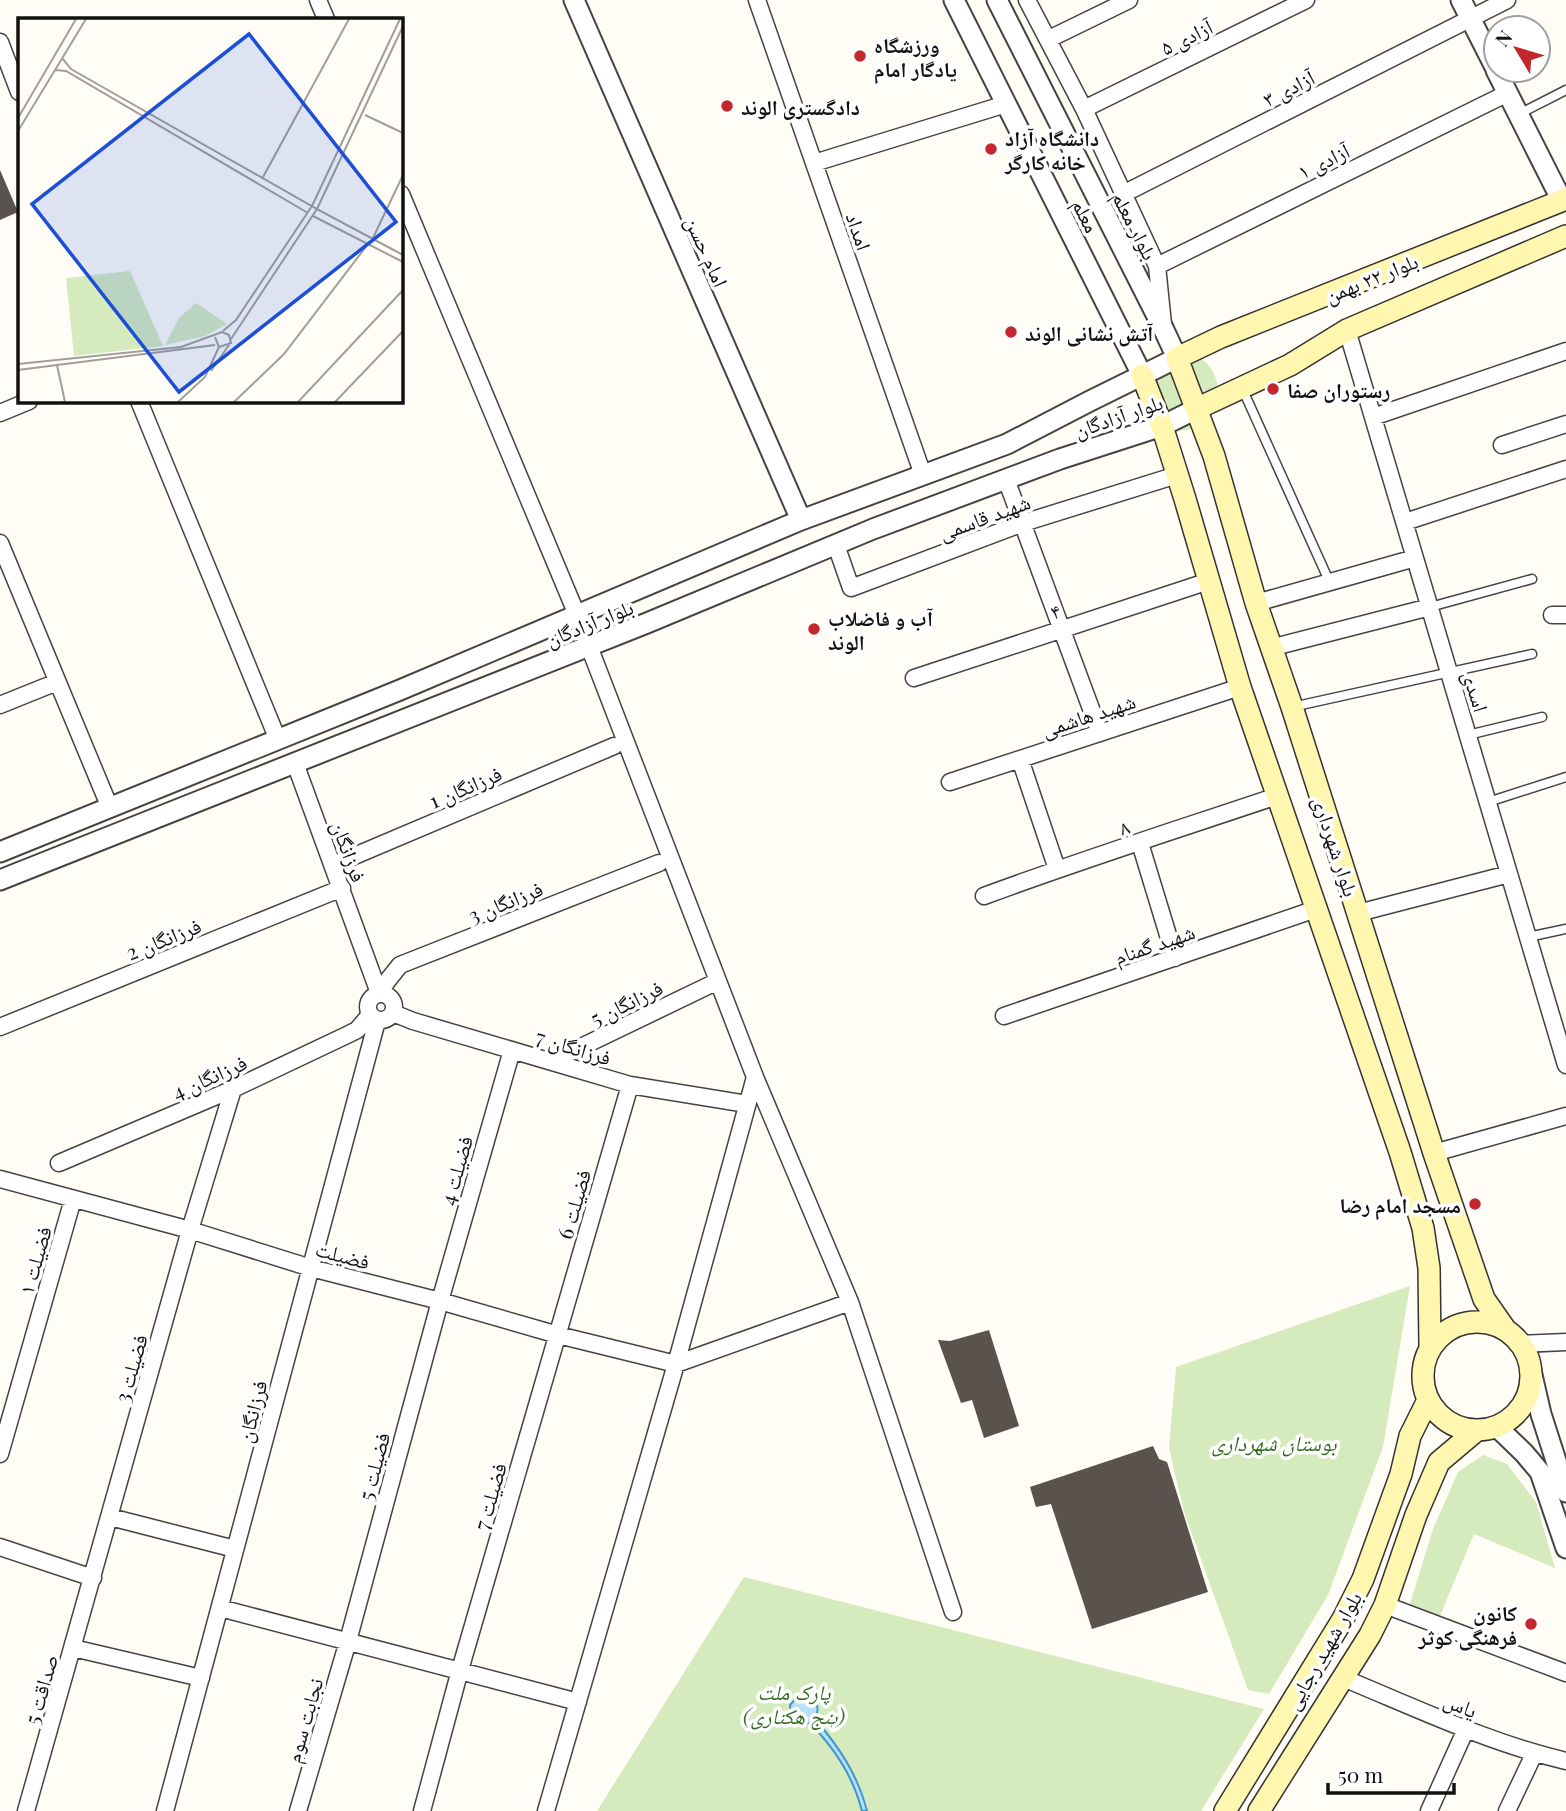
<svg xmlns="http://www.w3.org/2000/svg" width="1566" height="1811" font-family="'Playfair Display','Noto Naskh Arabic',serif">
	<rect width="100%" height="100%" fill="#fffdf5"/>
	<path fill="#d5ebbd" d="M1138 391a40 40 0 1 1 80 0a40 40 0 1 1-80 0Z
		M1410 1286 1383 1447 1328 1595 1269 1694 1248 1690 1184 1512 1169 1448 1176 1367Z
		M1483 1455 1507 1464 1536 1502 1555 1568 1474 1534 1439 1618 1409 1607 1433 1529 1458 1472Z
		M744 1577 1264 1709 1201 1811H597Z"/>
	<path fill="#b9e0f7" stroke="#3f96cf" stroke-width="2" d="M802 1695C816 1697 821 1707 815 1719 839 1747 858 1775 867 1811H862C853 1776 835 1749 810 1723L799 1724 791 1717 790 1705 797 1697Z"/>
	<path fill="#5a524d" d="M0 170 18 212 0 220Z
		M989 1330 1019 1426 984 1438 972 1400 961 1403 938 1340 950 1341Z
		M1153 1446 1159 1459 1167 1462 1208 1592 1092 1629 1051 1504 1036 1507 1030 1487Z"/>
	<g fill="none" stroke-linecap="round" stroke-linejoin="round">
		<g stroke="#444" stroke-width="11">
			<path id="service" d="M1519 114 1566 90
				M1242 388 1330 583
				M1430 607 1532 579
				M1292 707 1532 654
				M1468 735 1542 717
				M1488 802 1566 777
				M1528 937 1566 929"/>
		</g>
		<g stroke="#444" stroke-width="19">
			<path id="minor" d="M318 0 326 19
				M757 0 923 475
				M1027 0 1084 109 1157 266 1163 324
				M1049 39 1129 0
				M0 42 19 92
				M1084 109 1306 0
				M814 163 1006 104
				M1125 193 1507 0
				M401 194 577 615 755 1077 676 1364 546 1811
				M1157 266 1508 93
				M1347 330 1566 1065
				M139 401 278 740
				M0 413 29 401
				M1373 417 1566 351
				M1502 445 1566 424
				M1006 479 1100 733
				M1405 522 1566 469
				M0 543 110 808
				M836 545 851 588 1023 523 1177 475
				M1256 603 1415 558
				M1552 615H1566
				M1270 648 1430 607
				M914 678 1209 581
				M0 705 57 682
				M1020 759 1057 869
				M295 763 379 993
				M950 782 1240 687
				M1140 843 1175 958
				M333 865 614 746
				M984 896C1081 860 1179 829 1277 796
				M1358 913 1509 874
				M379 993 388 980 400 965 659 863
				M368 1007a13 13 0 1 1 26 0a13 13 0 1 1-26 0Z
				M393 1013 413 1021 630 1085 747 1104
				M1004 1016 1316 909
				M0 1027 342 888
				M552 1061 718 981
				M755 1077 850 1302 953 1612
				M1434 1153 1566 1116
				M59 1163 233 1089 347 1035 357 1030 369 1016
				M0 1179 190 1230 311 1268 440 1301 558 1335 676 1364 850 1302
				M1521 1344 1566 1342
				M0 1454 73 1199
				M110 1517 235 1549
				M0 1547 93 1578
				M1385 1605 1566 1673
				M220 1608 578 1702
				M73 1648 201 1678
				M1343 1678C1416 1708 1489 1743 1566 1761
				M26 1811 190 1230 233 1089
				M165 1811 377 1021
				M298 1811 348 1641 440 1301 512 1050
				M422 1811 460 1670 630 1085
				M1429 1811 1466 1729
				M1507 1811 1534 1754"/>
		</g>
		<g stroke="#444" stroke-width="23">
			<path id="tertiary" d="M574 0 801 520
				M954 0 1142 375
				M1461 0 1496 69
				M1496 70 1562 201
				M0 852 400 690 801 520 1007 444 1090 401 1177 358 1164 330 997 0
				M0 880 647 623 873 529 1060 459 1162 426 1196 409
				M1529 1362 1541 1414 1566 1492
				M1497 1427 1524 1453 1540 1472 1566 1548"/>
		</g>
		<g stroke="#333" stroke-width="24">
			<path id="secondary" d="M1142 375 1162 426 1185 499 1240 687 1400 1152 1423 1228 1429 1268 1430 1347
				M1196 409 1290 365 1347 330 1566 236
				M1423 1376a54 54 0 1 1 108 0a54 54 0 1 1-108 0Z
				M1505 1329 1484 1299 1434 1153 1292 707 1256 603 1214 456 1177 358 1221 337 1566 199
				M1225 1811 1343 1619 1363 1579 1401 1474 1410 1436 1428 1400
				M1259 1811 1370 1635 1385 1605 1416 1515 1439 1462 1477 1430"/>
		</g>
		<use href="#service" stroke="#fff" stroke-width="8"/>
		<use href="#minor" stroke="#fff" stroke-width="16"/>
		<use href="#tertiary" stroke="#fff" stroke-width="19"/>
		<use href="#secondary" stroke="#fff6b0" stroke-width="21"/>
	</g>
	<g fill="#c4262e" stroke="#fff" stroke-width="2.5">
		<circle cx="860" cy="56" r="7"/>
		<circle cx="727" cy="106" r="7"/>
		<circle cx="991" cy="149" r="7"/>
		<circle cx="1011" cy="332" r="7"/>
		<circle cx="1273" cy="389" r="7"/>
		<circle cx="814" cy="629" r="7"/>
		<circle cx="1475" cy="1204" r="7"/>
		<circle cx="1531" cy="1624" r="7"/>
	</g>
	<g text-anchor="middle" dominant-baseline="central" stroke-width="7" stroke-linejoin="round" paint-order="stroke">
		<g font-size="21" fill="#111" stroke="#fff">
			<text transform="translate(1186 36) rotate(-26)">آزادی ۵</text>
			<text transform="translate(1288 87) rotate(-27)">آزادی ۳</text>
			<text transform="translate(1323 160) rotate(-26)">آزادی ۱</text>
			<text transform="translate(1087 215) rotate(63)">معلم</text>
			<text transform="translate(1136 225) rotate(63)">بلوار معلم</text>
			<text transform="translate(860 231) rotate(71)">امداد</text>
			<text transform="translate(708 251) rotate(66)">امام حسن</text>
			<text transform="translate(1371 277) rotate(-22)">بلوار ۲۲ بهمن</text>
			<text transform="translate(1118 415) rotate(-19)">بلوار آزادگان</text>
			<text transform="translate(984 516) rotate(-20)">شهید قاسمی</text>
			<text transform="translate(1055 610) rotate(-18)">۴</text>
			<text transform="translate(589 622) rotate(-22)">بلوار آزادگان</text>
			<text transform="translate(1477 691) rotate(73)">اسدی</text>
			<text transform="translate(1088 714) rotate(-18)">شهید هاشمی</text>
			<text transform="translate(465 786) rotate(-23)">فرزانگان 1</text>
			<text transform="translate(1124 826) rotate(-18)">۸</text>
			<text transform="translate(1337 846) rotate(72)">بلوار شهرداری</text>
			<text transform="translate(350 851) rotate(70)">فرزانگان</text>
			<text transform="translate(505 901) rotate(-22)">فرزانگان 3</text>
			<text transform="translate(163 938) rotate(-22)">فرزانگان 2</text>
			<text transform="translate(1154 943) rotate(-19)">شهید گمنام</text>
			<text transform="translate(626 1002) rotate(-26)">فرزانگان 5</text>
			<text transform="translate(574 1046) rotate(17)">فرزانگان 7</text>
			<text transform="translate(209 1076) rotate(-24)">فرزانگان 4</text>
			<text transform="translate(455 1170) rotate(-74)">فضیلت 4</text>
			<text transform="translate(573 1204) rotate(-74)">فضیلت 6</text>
			<text transform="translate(343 1254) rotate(15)">فضیلت</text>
			<text transform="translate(34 1260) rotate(-74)">فضیلت ۱</text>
			<text transform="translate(130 1368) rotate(-74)">فضیلت 3</text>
			<text transform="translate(251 1411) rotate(-75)">فرزانگان</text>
			<text transform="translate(373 1466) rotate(-75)">فضیلت 5</text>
			<text transform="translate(489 1496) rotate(-74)">فضیلت 7</text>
			<text transform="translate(1322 1650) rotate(-60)">بلوار شهید رجایی</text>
			<text transform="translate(40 1689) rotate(-74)">صداقت 5</text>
			<text transform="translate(1461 1704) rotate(22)">یاس</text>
			<text transform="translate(303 1720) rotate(-74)">نجابت سوم</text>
		</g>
		<g font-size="21" font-weight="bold" fill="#111" stroke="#fff" text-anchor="start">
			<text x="874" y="44">ورزشگاه<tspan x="874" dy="24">یادگار امام</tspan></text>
			<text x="741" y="106">دادگستری الوند</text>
			<text x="1005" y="137">دانشگاه آزاد<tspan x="1005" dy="24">خانه کارگر</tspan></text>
			<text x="1025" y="332">آتش نشانی الوند</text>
			<text x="1287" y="389">رستوران صفا</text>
			<text x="828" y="617">آب و فاضلاب<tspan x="828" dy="24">الوند</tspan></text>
			<text x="1461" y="1204" text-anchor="end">مسجد امام رضا</text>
			<text x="1517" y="1612" text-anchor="end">کانون<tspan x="1517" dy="24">فرهنگی کوثر</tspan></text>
		</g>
		<g font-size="21" font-style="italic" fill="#2f6b1f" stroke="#fff">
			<text x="1274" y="1442">بوستان شهرداری</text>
			<text x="794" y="1691">پارک ملت<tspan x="794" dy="24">(پنج هکتاری)</tspan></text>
		</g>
	</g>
	<g transform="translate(18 18)">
		<rect width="385" height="385" fill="#fffdf5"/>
		<path d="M112 253 145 328 56 338 48 260ZM178 285 209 306 187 318 147 327 161 300Z" fill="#d5ebbd"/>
		<path fill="none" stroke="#a09f9a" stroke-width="2" d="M44 40 53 51 299 191 385 8M37 52 48 53 290 195M347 97 385 115M0 100 58 1M0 113 68 1M244 161 331 1M294 188 382 1M295 198 385 244M355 220 385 157M205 313 218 302 294 188M213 321 299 191 385 237M0 346 163 329 204 314 211 317 213 325 201 329 197 319M39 347 47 384M0 352 197 327M193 353 211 327M160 384 187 359 201 329M216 384 266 336 350 226M280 384 385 272M317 384 385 313"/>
		<path fill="#1d4ed8" fill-opacity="0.15" stroke="#1d4ed8" stroke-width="3.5" d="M231 16 378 204 161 374 14 186Z"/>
		<rect width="385" height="385" fill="none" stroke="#111" stroke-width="3.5"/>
	</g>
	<g transform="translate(1517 49) rotate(308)"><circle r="33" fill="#ffffff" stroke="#a0a0a0" stroke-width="2"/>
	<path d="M0-5L12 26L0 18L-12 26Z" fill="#c4262e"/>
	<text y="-10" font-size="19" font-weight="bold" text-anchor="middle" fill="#111111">N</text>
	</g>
	<path d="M1328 1783v10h126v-10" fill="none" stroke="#111111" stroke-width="3.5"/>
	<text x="1338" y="1783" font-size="21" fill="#111111" stroke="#ffffff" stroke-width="5" paint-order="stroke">50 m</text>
</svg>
